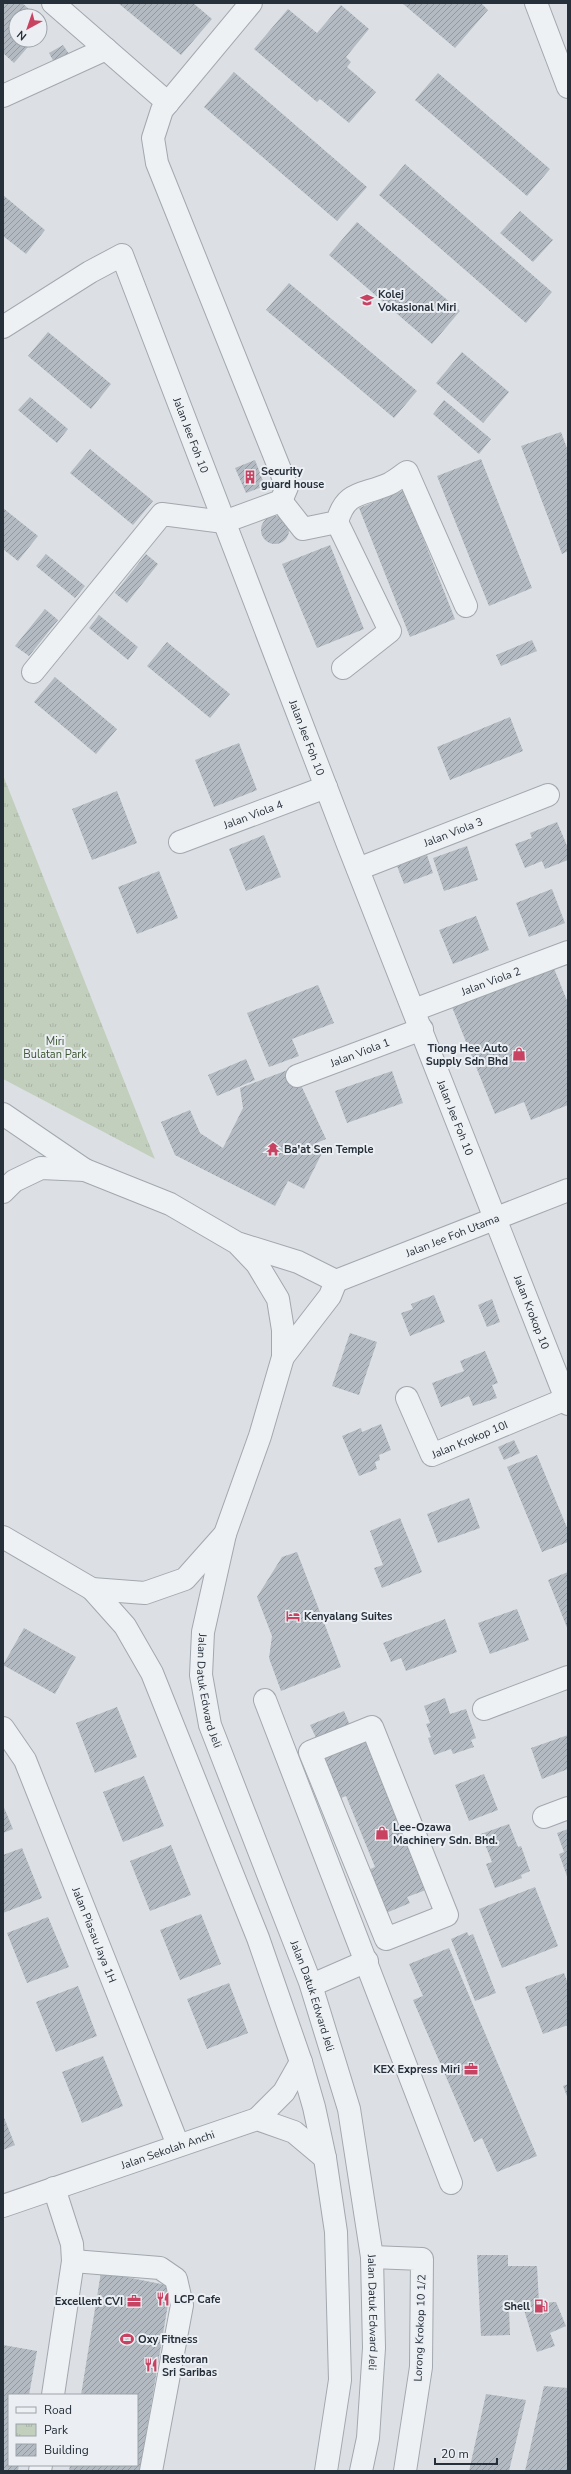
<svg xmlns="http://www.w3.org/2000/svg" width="571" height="2474" font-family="'Nunito Sans',sans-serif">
	<defs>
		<pattern id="park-tufts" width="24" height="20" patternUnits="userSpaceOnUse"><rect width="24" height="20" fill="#c3cfbd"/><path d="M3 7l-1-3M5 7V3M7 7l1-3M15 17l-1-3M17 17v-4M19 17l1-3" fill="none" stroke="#a7b2a3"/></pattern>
		<pattern id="building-hatch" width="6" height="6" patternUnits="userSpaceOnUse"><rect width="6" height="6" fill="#b3bac2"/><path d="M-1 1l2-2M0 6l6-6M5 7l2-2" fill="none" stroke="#91989f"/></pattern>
	</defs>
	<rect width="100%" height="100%" fill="#dce0e5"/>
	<path fill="url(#park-tufts)" d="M3 775 155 1159 3 1079Z"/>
	<path fill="url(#building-hatch)" d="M3 3H22L37 16H16V40H34L14 63 3 53Z
		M118 3H193L212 19 181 55Z
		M402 3H481L488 10 455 48Z
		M341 5 369 29 346 57 351 62 347 67 376 92 349 123 320 99 317 102 254 49 288 9 317 33Z
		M40 18 47 25 40 33Z
		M63 45 71 57 56 66 49 53Z
		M234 72 367 187 337 221 204 107Z
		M438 73 550 169 527 196 415 100Z
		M405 164 552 292 526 323 379 195Z
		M3 195 45 230 26 254 3 236Z
		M520 211 553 240 533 262 500 233Z
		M357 222 460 311 432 344 329 255Z
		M289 283 417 391 394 418 266 310Z
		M48 332 111 384 91 409 28 356Z
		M462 352 509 392 483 423 436 383Z
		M30 397 68 429 57 443 18 410Z
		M444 400 491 439 479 454 433 414Z
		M561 432 568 451V551L562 554 521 446Z
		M90 449 153 501 133 525 70 473Z
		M481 459 532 588 489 606 437 476Z
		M255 460 265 486 246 493 235 468Z
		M404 490 455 619 410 637 359 508Z
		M3 508 38 536 18 561 3 549Z
		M261 530a14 14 0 1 1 28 0a14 14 0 1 1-28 0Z
		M330 545 364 629 317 648 282 564Z
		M46 554 85 586 75 598 36 566Z
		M146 554 158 564 127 603 115 593Z
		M45 609 58 620 29 656 15 646Z
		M99 615 138 647 128 660 89 628Z
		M532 640 537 651 501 666 496 655Z
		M167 642 230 694 210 718 147 666Z
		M55 677 117 729 96 754 34 702Z
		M510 717 523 751 450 780 437 747Z
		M239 743 257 790 214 807 195 760Z
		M117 791 137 843 92 860 72 809Z
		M557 822 568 848V860L545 869 542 861 525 868 515 844 532 838 530 833Z
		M264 835 281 877 246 891 229 849Z
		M467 846 478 880 444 891 433 858Z
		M427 855 433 873 404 884 397 866Z
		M159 871 178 918 137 934 118 887Z
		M552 889 565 923 529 937 516 903Z
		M476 916 489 950 453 964 439 930Z
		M553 966 568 1003V1105L531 1120 524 1102 495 1114 452 1007Z
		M318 985 334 1023 292 1039 299 1056 269 1067 247 1013Z
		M246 1059 255 1080 217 1096 208 1075Z
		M293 1068 326 1139 314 1144 324 1149 304 1189 288 1181 275 1206 175 1155 161 1122 190 1110 200 1133 223 1148 243 1108 240 1088Z
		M392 1071 403 1103 347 1123 335 1091Z
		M434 1295 445 1322 410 1336 401 1313 413 1309 411 1304Z
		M492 1299 500 1322 487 1327 478 1305Z
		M350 1333 377 1342 359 1395 332 1386Z
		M485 1351 498 1383 492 1385 497 1398 473 1406 469 1396 441 1407 432 1383 464 1371 460 1361Z
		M381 1424 391 1450 379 1455 380 1460 375 1462 377 1469 359 1476 342 1436 361 1428 362 1432Z
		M514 1440 520 1453 504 1460 498 1447Z
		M537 1455 568 1530V1542L542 1552 507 1467Z
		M469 1498 480 1528 438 1543 427 1514Z
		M400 1518 422 1572 382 1588 374 1568 383 1565 370 1531Z
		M297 1552 341 1667 281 1691 269 1658 272 1636 257 1597 282 1557Z
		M568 1572V1630L548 1580Z
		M517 1609 529 1640 490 1654 478 1623Z
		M445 1619 457 1652 406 1671 401 1658 391 1662 383 1643Z
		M24 1628 76 1657 55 1694 3 1665Z
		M445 1698 450 1714 466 1709 476 1738 471 1740 474 1747 453 1754 451 1749 434 1755 428 1738 431 1737 426 1724 430 1723 424 1706Z
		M117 1707 137 1757 95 1773 76 1723Z
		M344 1711 351 1728 318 1742 310 1725Z
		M568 1735V1769L542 1779 531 1748Z
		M365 1741 426 1890 407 1897 410 1903 386 1913 368 1870 375 1867 346 1796 339 1799 320 1754Z
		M484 1774 498 1810 469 1821 455 1785Z
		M144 1776 164 1826 123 1842 103 1792Z
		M3 1805 13 1829 3 1833Z
		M509 1824 518 1847 521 1846 530 1871 521 1875 522 1878 495 1888 486 1864 492 1862 485 1844 481 1845 478 1835Z
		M568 1829V1879L559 1854 564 1852 557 1833Z
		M171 1845 191 1895 150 1911 130 1861Z
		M22 1848 42 1898 3 1913V1855Z
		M535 1887 558 1946 502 1968 479 1909Z
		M201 1914 221 1964 180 1980 160 1930Z
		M48 1917 69 1967 27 1983 7 1933Z
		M467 1932 469 1936 473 1934 496 1993 475 2001 451 1939Z
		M449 1948 537 2156 497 2172 482 2138 474 2142 413 2000 423 1996 409 1964Z
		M564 1973 568 1984V2025L543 2034 525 1987Z
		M229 1983 248 2033 207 2049 187 1999Z
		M78 1986 97 2036 56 2052 36 2002Z
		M103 2056 123 2106 82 2123 62 2072Z
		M568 2084V2099L563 2086Z
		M3 2115 15 2145 3 2150Z
		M477 2255H508V2266H537L539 2303 556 2302 566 2326 550 2333 555 2346 537 2352 524 2310H509L510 2335 481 2336Z
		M101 2272 171 2286 140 2471H69L70 2465H137V2395H81Z
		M3 2345 37 2351 29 2395H9V2465H19L18 2471H3Z
		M544 2386 568 2388V2471H525Z
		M486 2394 526 2400 509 2471H469Z"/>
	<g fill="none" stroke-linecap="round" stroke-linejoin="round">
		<g stroke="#a2a8af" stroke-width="24">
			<g id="minor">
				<path d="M53 3 168 103"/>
				<path d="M536 3 568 87"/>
				<path d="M3 96 106 49"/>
				<path id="s1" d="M3 327 90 272 122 255 347 842 568 1404"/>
				<path d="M281 501 303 529 337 522C346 490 362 496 389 484 395 481 401 476 407 472L466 606"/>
				<path d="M337 522 390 631 343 668"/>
				<path d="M33 672 162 514 224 522 281 501 287 487 157 163 153 138 162 110 251 3"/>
				<path id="s2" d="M180 842 326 787"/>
				<path id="s3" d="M358 869 548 795"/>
				<path id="s4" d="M414 1010 568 952"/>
				<path id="s5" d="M297 1076 422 1029"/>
				<path d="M3 1114 85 1170"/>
				<path d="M3 1192 14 1181 41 1168 85 1170 170 1204 237 1243 257 1264 278 1299 283 1330V1357L260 1436 225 1534 185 1579 145 1593 92 1589 3 1537"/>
				<path d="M240 1244 298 1262 336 1281"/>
				<path id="s6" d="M336 1281 568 1190"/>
				<path d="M283 1357 330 1296 336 1281"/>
				<path id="s7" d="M407 1398 432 1455 566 1399"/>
				<path id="s8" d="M225 1534 203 1632 201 1675 210 1725 310 1982 349 2109 372 2257 374 2348 368 2438 361 2471"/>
				<path d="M92 1589 125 1626 152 1673 258 1938 301 2062 314 2107 325 2158 336 2232 340 2380 326 2471"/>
				<path d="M265 1700 451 2183"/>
				<path d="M484 1709 568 1677"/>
				<path d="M372 1727 447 1915 386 1939 310 1752Z"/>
				<path id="s9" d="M3 1728 25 1760 178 2145"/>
				<path d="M544 1817 568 1808"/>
				<path d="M312 1985 367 1961"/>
				<path d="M257 2119 284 2092 301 2062"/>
				<path id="s10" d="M3 2206 257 2119 294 2132 325 2158"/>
				<path d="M372 2257 422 2259 421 2367 405 2471"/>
				<path d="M73 2261 160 2268 176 2279 182 2305 151 2471"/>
				<path d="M53 2395 73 2261 72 2244 54 2188"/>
				<path d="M40 2471 41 2465"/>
			</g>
		</g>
		<use href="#minor" stroke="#eef1f4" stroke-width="22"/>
	</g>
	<defs>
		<g id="school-bare" transform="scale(1.08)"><path d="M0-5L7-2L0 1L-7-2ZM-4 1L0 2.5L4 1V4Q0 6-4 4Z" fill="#c84362" stroke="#ebeff3" stroke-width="2.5" paint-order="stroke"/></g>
		<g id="building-bare" transform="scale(1.08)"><path d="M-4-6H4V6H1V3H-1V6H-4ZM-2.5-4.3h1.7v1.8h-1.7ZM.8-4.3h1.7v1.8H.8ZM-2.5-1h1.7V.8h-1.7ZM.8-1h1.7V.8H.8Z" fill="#c84362" stroke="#ebeff3" stroke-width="2.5" paint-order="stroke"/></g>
		<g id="shop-bare" transform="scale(1.08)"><path d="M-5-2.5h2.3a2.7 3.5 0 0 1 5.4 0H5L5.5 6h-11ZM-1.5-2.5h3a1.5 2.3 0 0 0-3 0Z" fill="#c84362" stroke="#ebeff3" stroke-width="2.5" paint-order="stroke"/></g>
		<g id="temple-bare" transform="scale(1.08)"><path d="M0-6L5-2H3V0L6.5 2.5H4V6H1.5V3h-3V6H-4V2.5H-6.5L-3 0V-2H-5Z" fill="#c84362" stroke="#ebeff3" stroke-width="2.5" paint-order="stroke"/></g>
		<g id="hotel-bare" transform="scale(1.08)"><path d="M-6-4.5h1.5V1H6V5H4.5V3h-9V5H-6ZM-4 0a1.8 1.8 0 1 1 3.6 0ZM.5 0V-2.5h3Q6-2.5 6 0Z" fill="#c84362" stroke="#ebeff3" stroke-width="2.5" paint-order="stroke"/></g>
		<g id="office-bare" transform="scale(1.08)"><path d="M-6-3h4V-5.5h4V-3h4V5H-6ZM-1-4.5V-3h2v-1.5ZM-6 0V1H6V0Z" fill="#c84362" stroke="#ebeff3" stroke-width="2.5" paint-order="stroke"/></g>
		<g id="restaurant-bare" transform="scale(1.08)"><path d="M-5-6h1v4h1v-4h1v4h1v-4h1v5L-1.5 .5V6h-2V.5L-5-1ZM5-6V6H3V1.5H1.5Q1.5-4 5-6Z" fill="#c84362" stroke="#ebeff3" stroke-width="2.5" paint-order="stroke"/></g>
		<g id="fuel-bare" transform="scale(1.08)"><path d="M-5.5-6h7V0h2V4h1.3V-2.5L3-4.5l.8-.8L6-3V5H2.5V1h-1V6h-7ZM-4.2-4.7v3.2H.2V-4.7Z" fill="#c84362" stroke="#ebeff3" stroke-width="2.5" paint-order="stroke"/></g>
		<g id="stadium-bare" transform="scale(1.08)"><path d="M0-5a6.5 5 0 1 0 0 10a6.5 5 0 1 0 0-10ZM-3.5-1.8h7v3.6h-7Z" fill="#c84362" stroke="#ebeff3" stroke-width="2.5" paint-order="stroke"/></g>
	</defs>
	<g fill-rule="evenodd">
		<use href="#school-bare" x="367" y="300"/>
		<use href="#building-bare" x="250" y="477"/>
		<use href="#shop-bare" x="519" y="1054"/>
		<use href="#temple-bare" x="273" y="1149"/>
		<use href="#hotel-bare" x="293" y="1616"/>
		<use href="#shop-bare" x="382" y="1833"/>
		<use href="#office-bare" x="471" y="2069"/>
		<use href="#restaurant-bare" x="163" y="2299"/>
		<use href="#office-bare" x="134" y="2301"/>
		<use href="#fuel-bare" x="541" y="2306"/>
		<use href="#stadium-bare" x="127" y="2339"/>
		<use href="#restaurant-bare" x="151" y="2365"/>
	</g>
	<g text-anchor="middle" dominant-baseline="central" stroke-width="4" stroke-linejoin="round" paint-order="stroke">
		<g font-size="11" font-weight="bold" fill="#26303b" stroke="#ebeff3" text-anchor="start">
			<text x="378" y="294">Kolej<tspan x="378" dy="13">Vokasional Miri</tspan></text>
			<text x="261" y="471">Security<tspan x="261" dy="13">guard house</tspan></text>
			<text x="508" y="1048" text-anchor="end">Tiong Hee Auto<tspan x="508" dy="13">Supply Sdn Bhd</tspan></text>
			<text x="284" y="1149">Ba'at Sen Temple</text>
			<text x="304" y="1616">Kenyalang Suites</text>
			<text x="393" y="1827">Lee-Ozawa<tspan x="393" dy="13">Machinery Sdn. Bhd.</tspan></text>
			<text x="460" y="2069" text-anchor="end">KEX Express Miri</text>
			<text x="174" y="2299">LCP Cafe</text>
			<text x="123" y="2301" text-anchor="end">Excellent CVI</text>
			<text x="530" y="2306" text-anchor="end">Shell</text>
			<text x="138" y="2339">Oxy Fitness</text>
			<text x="162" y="2359">Restoran<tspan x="162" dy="13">Sri Saribas</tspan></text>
		</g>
		<g font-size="11" fill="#26303b" stroke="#ebeff3">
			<text stroke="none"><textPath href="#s1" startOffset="332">Jalan Jee Foh 10</textPath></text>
			<text stroke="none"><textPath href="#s1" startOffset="656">Jalan Jee Foh 10</textPath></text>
			<text stroke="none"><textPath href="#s2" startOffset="78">Jalan Viola 4</textPath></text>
			<text stroke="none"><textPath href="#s3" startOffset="102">Jalan Viola 3</textPath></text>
			<text stroke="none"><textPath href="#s4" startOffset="82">Jalan Viola 2</textPath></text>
			<text stroke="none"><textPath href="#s5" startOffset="67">Jalan Viola 1</textPath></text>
			<text stroke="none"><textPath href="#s1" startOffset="1064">Jalan Jee Foh 10</textPath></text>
			<text stroke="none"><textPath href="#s6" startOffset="125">Jalan Jee Foh Utama</textPath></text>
			<text stroke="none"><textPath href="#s1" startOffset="1273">Jalan Krokop 10</textPath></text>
			<text stroke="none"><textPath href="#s7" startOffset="103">Jalan Krokop 10I</textPath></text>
			<text stroke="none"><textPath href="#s8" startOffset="160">Jalan Datuk Edward Jeli</textPath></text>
			<text stroke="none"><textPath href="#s9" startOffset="227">Jalan Piasau Jaya 1H</textPath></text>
			<text stroke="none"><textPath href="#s8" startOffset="484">Jalan Datuk Edward Jeli</textPath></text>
			<text stroke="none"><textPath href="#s10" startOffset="174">Jalan Sekolah Anchi</textPath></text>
			<text stroke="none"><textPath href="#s8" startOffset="808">Jalan Datuk Edward Jeli</textPath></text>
			<text transform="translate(420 2328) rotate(-88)">Lorong Krokop 10 1/2</text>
		</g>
		<g font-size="11" fill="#3d5634" stroke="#ebeff3">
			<text x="55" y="1041">Miri<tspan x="55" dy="13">Bulatan Park</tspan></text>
		</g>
	</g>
	<rect width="571" height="2474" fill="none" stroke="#26303b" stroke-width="8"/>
	<rect x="8" y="2394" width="130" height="72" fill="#ebeff3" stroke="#9ca3a9"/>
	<rect x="16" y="2407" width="20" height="6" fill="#eef1f4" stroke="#9ca3a9"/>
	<text x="44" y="2414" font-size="12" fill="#26303b">Road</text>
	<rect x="16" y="2424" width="20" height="12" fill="url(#park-tufts)" stroke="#9ca3a9"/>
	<text x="44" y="2434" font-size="12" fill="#26303b">Park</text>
	<rect x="16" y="2444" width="20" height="12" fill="url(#building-hatch)" stroke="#9ca3a9"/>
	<text x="44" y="2454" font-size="12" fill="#26303b">Building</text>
	<g transform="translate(28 28) rotate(220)"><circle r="19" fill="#ebeff3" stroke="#9ca3a9"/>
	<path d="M0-3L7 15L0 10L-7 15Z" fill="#c84362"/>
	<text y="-6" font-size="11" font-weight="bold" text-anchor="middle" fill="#26303b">N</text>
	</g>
	<path d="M435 2458v6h62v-6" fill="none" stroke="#26303b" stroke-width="2"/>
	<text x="441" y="2458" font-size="12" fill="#26303b" stroke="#ebeff3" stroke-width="3" paint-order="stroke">20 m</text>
</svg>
